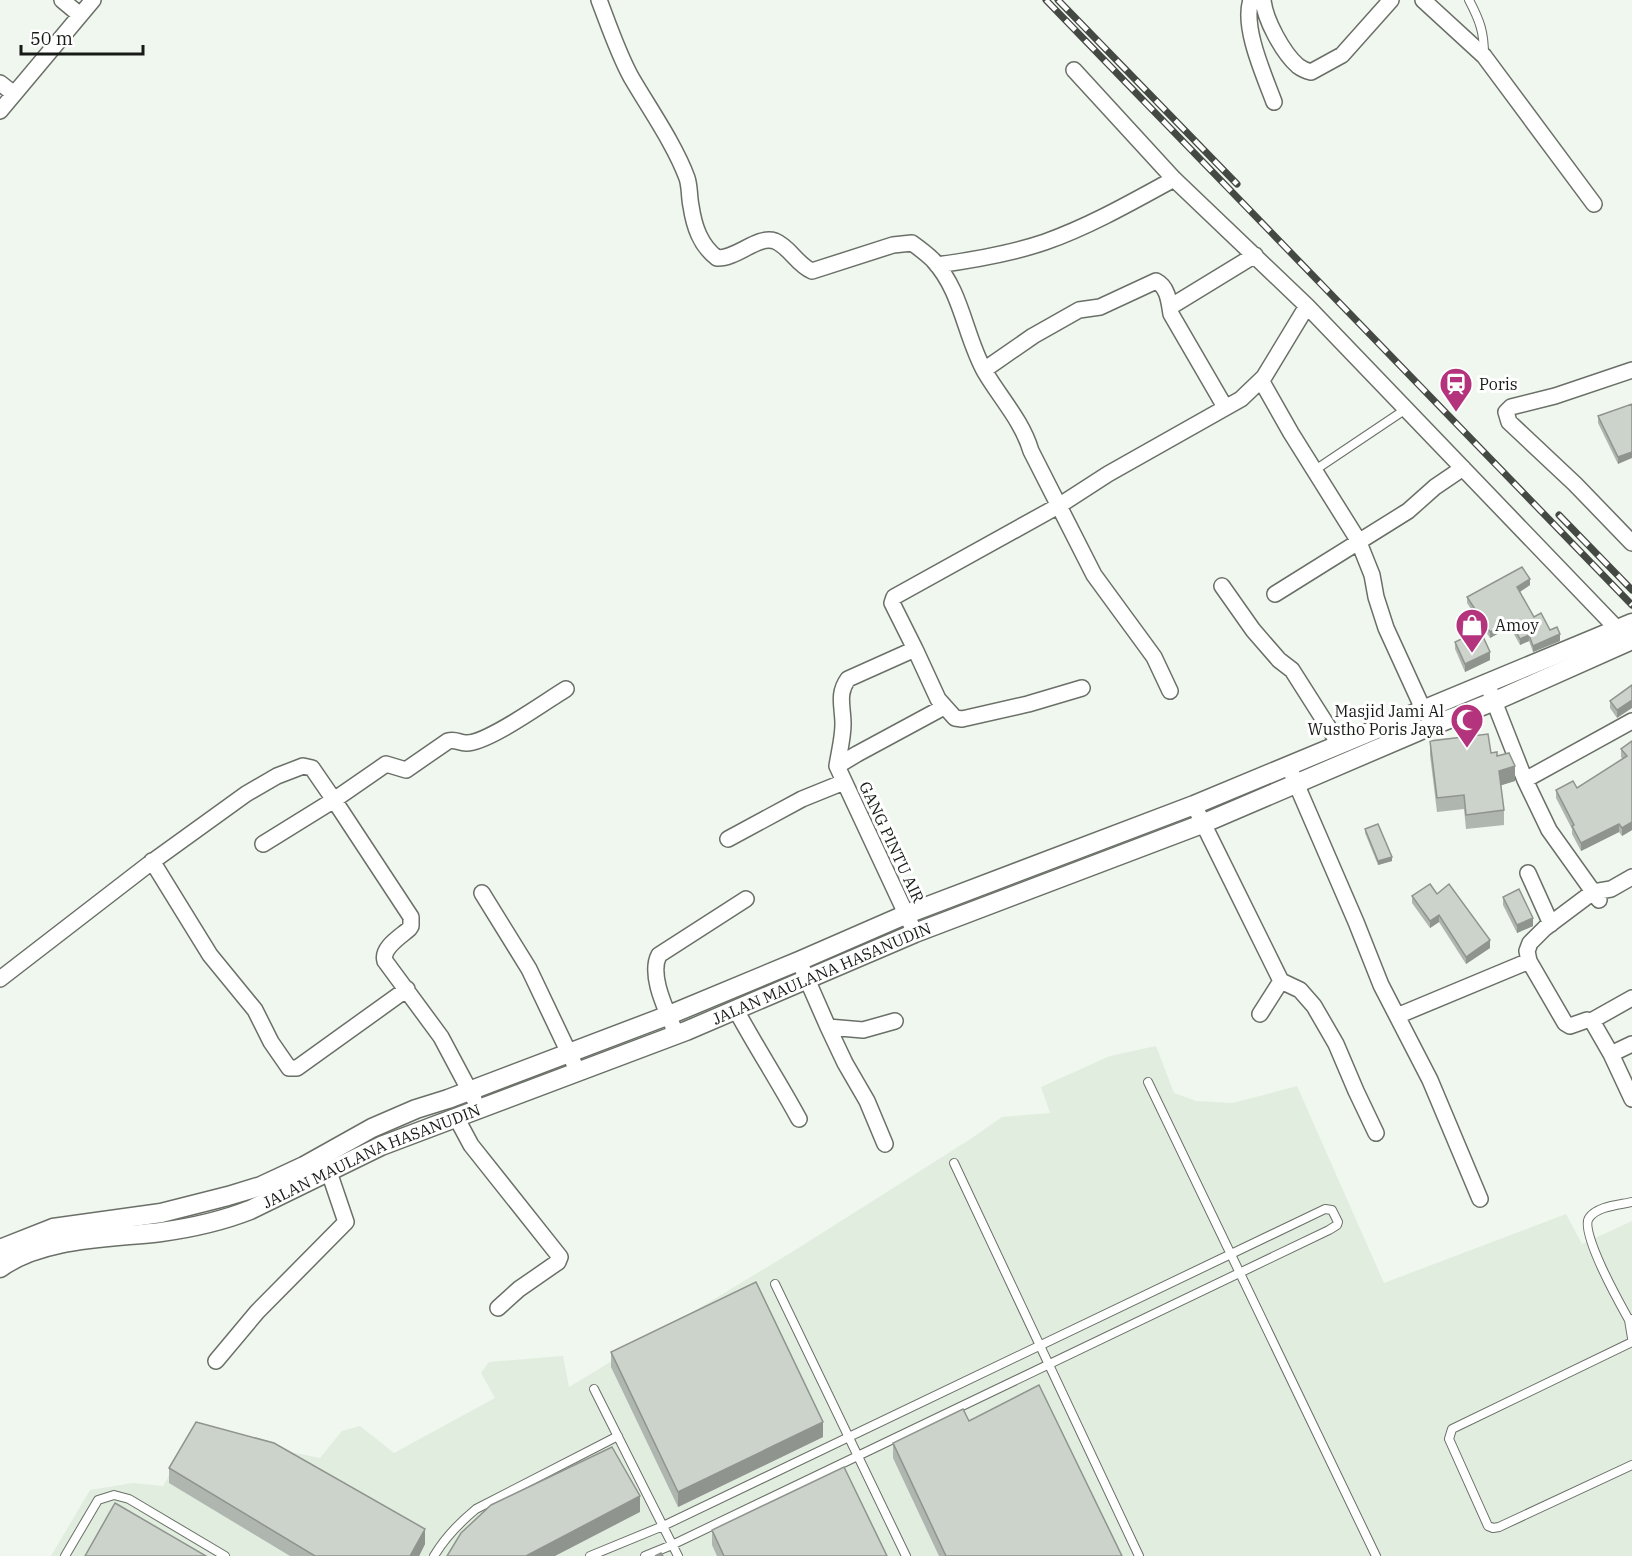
<svg xmlns="http://www.w3.org/2000/svg" width="1632" height="1556" font-family="'IBM Plex Serif',serif">
	<rect width="100%" height="100%" fill="#f0f7ee"/>
	<path fill="#e1edde" d="M1156 1046 1174 1093 1196 1101 1233 1103 1297 1086 1384 1283 1566 1214 1582 1244 1632 1221V1556H51L90 1490 133 1483 163 1486 194 1432 320 1458 342 1431 360 1426 394 1453 495 1398 481 1373 489 1362 563 1356 569 1387 792 1252 969 1140 1002 1117 1050 1113 1041 1087 1110 1056Z"/>
	<g fill="none" stroke-linecap="round" stroke-linejoin="round">
		<g stroke="#6a7068" stroke-width="10">
			<path id="service" d="M1469 0C1480 21 1484 32 1484 55
				M1315 470 1406 409
				M1148 1082 1376 1556
				M954 1163 1139 1556
				M775 1284 906 1556
				M1632 1319 1629 1320 1632 1338
				M1629 1320C1620 1304 1579 1231 1589 1218 1597 1206 1619 1205 1632 1202
				M1632 1342 1452 1429 1449 1439 1488 1526 1493 1528 1499 1527 1632 1465
				M594 1389 678 1556
				M65 1556 98 1500 114 1495 129 1499 225 1556
				M434 1556C446 1536 459 1523 476 1509L618 1436
				M590 1556 663 1526 1325 1209 1332 1210 1338 1222 1337 1225 1329 1230 672 1545 645 1556"/>
		</g>
		<g stroke="#6a7068" stroke-width="18">
			<path id="minor" d="M62 0 80 15
				M599 0C609 26 618 53 631 77 649 108 675 145 687 178 690 187 689 197 691 206 694 226 700 245 717 258 737 259 757 235 775 241 790 247 797 265 812 271L893 245 912 243C919 248 927 254 933 260 962 291 965 337 985 372 1001 399 1022 421 1031 451L1094 575 1154 657 1170 691
				M1251 0C1242 27 1264 75 1274 102
				M1263 0C1265 20 1283 53 1298 66 1302 69 1307 71 1311 72L1342 55 1391 0
				M1423 0 1484 56 1594 204
				M1074 70 1174 179 1307 306 1625 637
				M0 83 14 94
				M0 111 93 0
				M937 265C973 260 1010 254 1045 242 1090 226 1132 202 1174 179
				M1170 307 1255 255
				M984 370 1033 336 1079 310 1100 307 1156 281C1168 287 1169 302 1171 314L1225 407
				M1632 370 1555 396 1511 407 1506 412 1509 422 1575 484 1632 543
				M1261 380 1291 433 1358 540 1372 575 1376 597 1386 628 1423 709
				M1222 586 1253 630 1279 660 1292 670 1339 744
				M1275 594 1408 511 1435 487 1463 468
				M915 649 938 699 955 718 962 719 1028 704 1082 688
				M1490 691 1525 780 1549 830 1599 900
				M837 766C839 753 843 738 843 724 843 707 837 694 848 679L915 649 892 603 894 597 1060 505 1108 474 1241 399 1264 377 1307 306
				M837 766 915 933
				M837 766 857 754 944 707
				M1292 774 1356 922 1381 985 1430 1080 1480 1199
				M1525 780 1632 721
				M1194 805 1281 981 1260 1014
				M728 839 802 799 844 782
				M152 861 210 955 255 1010 271 1042 289 1068H297L407 989
				M1528 873 1551 924
				M1632 877 1611 889 1593 892 1545 928 1530 943 1527 951 1529 961 1565 1023 1570 1026 1587 1020 1592 1021 1611 1054 1632 1099
				M482 893 529 969 578 1072
				M799 961 828 1027 863 1030 895 1021
				M0 979 149 864 246 794 277 776 303 766 312 768 334 800 263 844
				M1281 981 1300 990 1314 1006 1336 1044 1356 1091 1376 1133
				M736 1010C756 1047 779 1082 799 1119
				M1397 1016 1529 961
				M1591 1021 1632 998
				M828 1027 845 1063 867 1101 885 1144
				M676 1034C668 1013 648 976 659 955L746 899
				M1611 1054 1632 1044
				M474 1099 441 1037 385 961C381 948 400 937 409 929L411 926V917L334 800 386 764 406 770 448 741C456 739 459 743 466 743 487 744 546 701 566 689
				M456 1117 471 1145 560 1257 558 1262 519 1289 498 1308
				M216 1361 257 1312 346 1222 329 1172"/>
		</g>
		<g stroke="#6a7068" stroke-width="21">
			<g id="tertiary">
				<path d="M0 1249 53 1228 161 1213 228 1196 261 1186 304 1166 372 1128 416 1109 448 1099 669 1015 799 961 907 914 1194 805 1632 623"/>
				<path id="s1" d="M0 1268C42 1237 111 1238 161 1232 190 1228 222 1221 250 1210L381 1146 686 1031 915 933 1202 824 1419 731 1495 701 1632 640"/>
			</g>
		</g>
		<use href="#service" stroke="#fff" stroke-width="8"/>
		<use href="#minor" stroke="#fff" stroke-width="15"/>
		<use href="#tertiary" stroke="#fff" stroke-width="18"/>
		<g stroke="#454944" stroke-width="7">
			<path id="rail" d="M1046 0 1632 605
				M1058 0 1237 184
				M1559 515 1632 590"/>
		</g>
		<use href="#rail" stroke="#fff" stroke-width="4.5" stroke-dasharray="14" stroke-linecap="butt"/>
	</g>
	<path fill="#afb5af" d="M1632 404 1618 464 1598 423V416Z
		M1530 585 1519 592 1534 617 1550 630 1560 641 1533 652 1529 641 1520 645 1510 627 1490 638 1467 603V597Z
		M1455 642 1490 660 1465 672 1455 649Z
		M1632 685 1617 718 1610 708V701Z
		M1430 741 1491 753 1497 756 1515 781 1501 785 1504 810V825L1466 829 1464 809 1437 812 1430 755Z
		M1632 741V830L1622 836 1619 832 1581 851 1572 834V829L1556 798V790L1577 788 1623 759 1621 757V749Z
		M1365 829 1392 861 1378 865 1365 833Z
		M1437 894 1490 948 1466 964 1439 922 1430 928 1412 903V896Z
		M1503 897 1533 926 1517 933 1503 905Z
		M611 1352 823 1437 678 1507 611 1367Z
		M969 1421 1122 1556H939L893 1458V1443Z
		M169 1468 425 1544 419 1556H290L169 1483Z
		M712 1530 887 1556H717L712 1545Z"/>
	<path fill="#8f948e" d="M1632 452V458L1618 464V457Z
		M1530 579V585L1517 594V587Z
		M1510 621V627L1490 638V632Z
		M1560 634V641L1533 652V646Z
		M1529 635V641L1520 645V639Z
		M1490 652V660L1465 672V664Z
		M1632 700V708L1617 718V710Z
		M1515 766V781L1499 786V771Z
		M1632 822V830L1622 836V828Z
		M1619 824V832L1581 851V843Z
		M1392 857V861L1378 865V861Z
		M1439 915V922L1430 928V921Z
		M1533 918V926L1517 933V925Z
		M1490 940V948L1466 964V957Z
		M823 1422V1437L678 1507V1492Z
		M640 1496V1512L555 1556H526Z
		M425 1529V1544L419 1556H410Z"/>
	<path fill="#ccd3cb" stroke="#8f948e" stroke-width="1.5" d="M1632 404V452L1618 457 1598 416Z
		M1522 567 1530 579 1517 587 1534 617 1541 613 1550 630 1557 627 1560 634 1533 646 1529 635 1520 639 1510 621 1490 632 1467 597Z
		M1480 630 1490 652 1465 664 1455 642Z
		M1632 685V700L1617 710 1610 701Z
		M1488 734 1491 753 1497 752V756L1509 753 1515 766 1499 771 1504 810 1466 815 1464 795 1437 798 1430 741Z
		M1632 741V822L1622 828 1619 824 1581 843 1572 826 1574 825 1556 790 1573 781 1577 788 1627 756 1621 749Z
		M1378 824 1392 857 1378 861 1365 829Z
		M1430 884 1437 894 1449 884 1490 940 1466 957 1439 915 1430 921 1412 896Z
		M1519 889 1533 918 1517 925 1503 897Z
		M756 1282 823 1422 678 1492 611 1352Z
		M1039 1385 1122 1556H946L893 1443 963 1409 969 1421Z
		M196 1422 274 1443 425 1529 410 1556H315L169 1468Z
		M612 1447 640 1496 526 1556H447L461 1533 491 1505Z
		M844 1467 887 1556H724L712 1530Z
		M115 1503 206 1556H85Z
		M661 1553 663 1556H655Z"/>
	<defs>
		<g id="station-pin" transform="scale(1.725)"><path d="M0 17L-7.5 6A9.5 9.5 0 1 1 7.5 6Z" fill="#b4337d" stroke="#fff"/><path d="M-3-6H3Q5-6 5-4V2Q5 4 3 4L4.5 6H3L1.5 4h-3L-3 6H-4.5L-3 4Q-5 4-5 2V-4Q-5-6-3-6ZM-3.5-4v3h7v-3ZM-3.5 1v1.5H-2V1ZM2 1v1.5H3.5V1Z" fill="#fff"/></g>
		<g id="shop-pin" transform="scale(1.725)"><path d="M0 17L-7.5 6A9.5 9.5 0 1 1 7.5 6Z" fill="#b4337d" stroke="#fff"/><path d="M-5-2.5h2.3a2.7 3.5 0 0 1 5.4 0H5L5.5 6h-11ZM-1.5-2.5h3a1.5 2.3 0 0 0-3 0Z" fill="#fff"/></g>
		<g id="mosque-pin" transform="scale(1.725)"><path d="M0 17L-7.5 6A9.5 9.5 0 1 1 7.5 6Z" fill="#b4337d" stroke="#fff"/><path d="M3.5-4.9A6 6 0 1 0 3.5 4.9A5 5 0 1 1 3.5-4.9Z" fill="#fff"/></g>
	</defs>
	<g fill-rule="evenodd">
		<use href="#station-pin" x="1456" y="384"/>
		<use href="#shop-pin" x="1472" y="625"/>
		<use href="#mosque-pin" x="1467" y="720"/>
	</g>
	<g text-anchor="middle" dominant-baseline="central" stroke-width="6" stroke-linejoin="round" paint-order="stroke">
		<g font-size="16" fill="#171a17" stroke="#fff" text-anchor="start">
			<text x="1479" y="384">Poris</text>
			<text x="1495" y="625">Amoy</text>
			<text x="1444" y="711" text-anchor="end">Masjid Jami Al<tspan x="1444" dy="18">Wustho Poris Jaya</tspan></text>
		</g>
		<g font-size="16" fill="#171a17" stroke="#fff">
			<text transform="translate(892 842) rotate(65)">GANG PINTU AIR</text>
			<text stroke="none"><textPath href="#s1" startOffset="878">JALAN MAULANA HASANUDIN</textPath></text>
			<text stroke="none"><textPath href="#s1" startOffset="392">JALAN MAULANA HASANUDIN</textPath></text>
		</g>
	</g>
	<path d="M21 45v9h122v-9" fill="none" stroke="#171a17" stroke-width="3"/>
	<text x="30" y="45" font-size="18" fill="#171a17" stroke="#ffffff" stroke-width="4.5" paint-order="stroke">50 m</text>
</svg>
